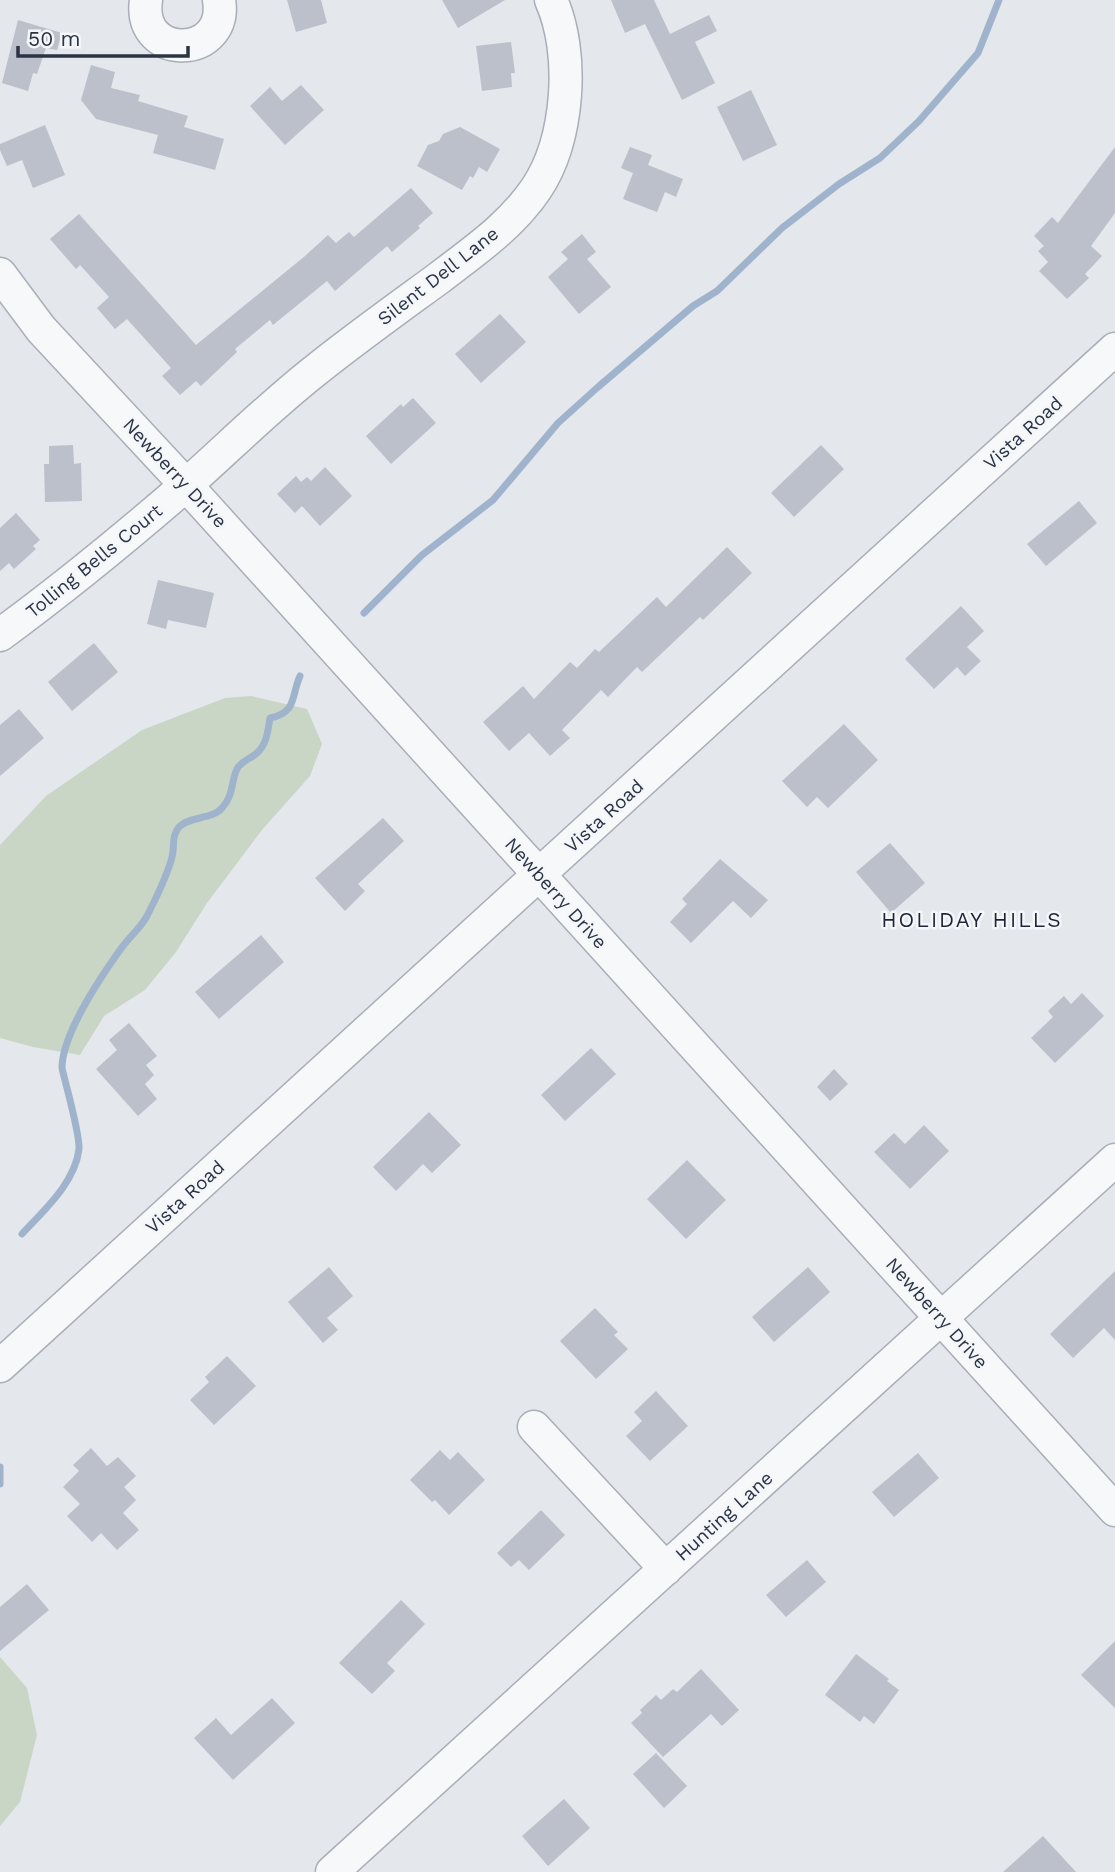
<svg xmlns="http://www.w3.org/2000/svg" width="1115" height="1872" font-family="'Work Sans',sans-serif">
	<rect width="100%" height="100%" fill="#e4e7ec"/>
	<path fill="#c9d6c5" d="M251 696 307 709 322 744 310 776 262 830 207 903 176 952 145 990 104 1016 80 1055 33 1047 0 1038V845L46 796 142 730 225 698Z
		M0 1657 27 1688 37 1735 20 1802 0 1826Z"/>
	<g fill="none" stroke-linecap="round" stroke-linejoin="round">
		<path stroke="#9fb4cc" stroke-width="7" d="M364 613 422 555 493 500 558 423 598 387 693 306 717 291 782 228 839 184 880 158 919 121 978 53 999 0
			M22 1234C44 1210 75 1183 79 1149 80 1134 66 1086 62 1068 62 1035 100 978 120 950 128 938 140 929 147 916 156 898 167 877 172 857 175 846 171 837 179 827 189 816 212 820 222 808 234 795 231 781 237 769 242 760 251 759 258 752 267 743 268 730 270 718 297 713 291 696 300 676
			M0 1467V1484"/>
	</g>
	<path fill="#bbc0ca" d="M287 0H321L327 23 296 32Z
		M442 0H505L458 28Z
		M611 0H654L670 34 709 15 717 31 695 42 715 83 682 100 645 24 625 33Z
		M18 20 62 33 57 50 46 48 37 74 33 73 28 91 2 83Z
		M511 42 515 73H511L512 87 482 91 476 46Z
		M91 65 115 72 111 88 140 95 138 101 188 116 184 127 224 139 215 170 153 153 158 135 96 119 81 100Z
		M301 85 324 110 285 145 250 106 270 87 282 101Z
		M751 90 777 145 743 161 717 107Z
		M45 125 65 175 33 188 22 160 7 166 0 150V144Z
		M460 127 500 149 487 172 479 167 473 178 470 176 462 190 417 166 428 145 439 141 443 134Z
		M630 147 652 155 648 165 683 179 676 197 665 192 657 212 623 199 633 173 621 168Z
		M1115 147V213L1091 246 1102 256 1085 274 1089 278 1067 299 1039 271 1048 262 1038 251 1044 246 1034 236 1052 217 1058 223Z
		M411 188 433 213 418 226 420 228 392 252 387 246 335 291 327 281 273 325 270 320 235 349 237 352 201 386 196 381 180 395 162 376 171 368 127 319 115 329 97 308 109 297 80 265 76 269 50 239 79 214 196 345 305 256 328 235 336 243 349 232 354 237Z
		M582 234 596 252 587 259 611 287 579 314 548 277 568 259 561 252Z
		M500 314 526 342 481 383 455 354Z
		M413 398 436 423 391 464 366 436 401 404 403 407Z
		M73 445 74 464 81 463 82 501 45 502 44 464H49V446Z
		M821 445 844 469 794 517 771 493Z
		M325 467 352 496 320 526 302 506 295 513 277 494 296 476 301 482 307 477 311 481Z
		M1079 501 1097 523 1046 566 1027 544Z
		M16 513 40 540 33 546 36 549 14 569 9 563 0 571V528Z
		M727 547 752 573 703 620 700 617 642 672 637 667 608 697 601 690 562 730 570 738 550 756 529 733 509 751 483 722 523 686 534 699 570 662 577 668 595 649 599 652 657 597 666 607Z
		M158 580 214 593 206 628 168 620 166 629 147 624Z
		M961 606 984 631 967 647 981 661 965 676 957 667 934 689 905 659Z
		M94 643 118 672 72 711 48 682Z
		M19 709 44 738 0 776V725Z
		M844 724 878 760 828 808 817 797 807 807 782 781Z
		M383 818 404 841 358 884 365 891 345 911 315 878Z
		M890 843 925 883 891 913 856 872Z
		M720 859 768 900 751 918 733 901 691 943 670 922 687 904 682 899Z
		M261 935 284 962 219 1019 195 992Z
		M1082 993 1104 1016 1055 1063 1031 1038 1053 1017 1048 1011 1064 996 1071 1004Z
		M129 1023 157 1056 146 1065 154 1075 145 1084 157 1099 138 1116 96 1069 117 1050 109 1040Z
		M591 1048 616 1074 565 1121 541 1095Z
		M834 1069 848 1084 830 1101 817 1087Z
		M429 1112 461 1145 432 1173 423 1164 396 1191 373 1167Z
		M924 1125 949 1151 910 1189 874 1152 894 1133 905 1144Z
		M687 1160 726 1200 686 1239 647 1199Z
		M329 1267 353 1296 327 1318 338 1330 323 1343 288 1302Z
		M808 1267 830 1292 774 1342 752 1317Z
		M1115 1271V1340L1104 1328 1073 1358 1050 1334Z
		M595 1308 618 1332 614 1335 628 1349 596 1379 560 1341Z
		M227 1356 256 1386 214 1425 190 1400 209 1382 205 1377Z
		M656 1391 688 1426 650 1461 626 1436 642 1421 634 1412Z
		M91 1448 107 1466 118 1457 136 1476 124 1487 136 1500 123 1513 139 1530 117 1550 101 1533 92 1542 67 1516 80 1504 63 1487 79 1471 73 1465Z
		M440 1450 450 1460 458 1452 485 1480 449 1515 435 1500 432 1502 410 1480Z
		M918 1453 939 1478 894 1517 872 1492Z
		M541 1510 565 1535 529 1570 519 1560 511 1567 497 1553Z
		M807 1560 826 1582 786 1617 766 1595Z
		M27 1584 49 1610 0 1651V1607Z
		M401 1600 425 1624 387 1663 395 1671 372 1694 339 1663Z
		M1115 1641V1708L1081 1675Z
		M856 1654 889 1679 887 1681 899 1690 874 1724 864 1716 860 1722 825 1695Z
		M701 1669 739 1710 722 1726 711 1714 663 1757 631 1723 642 1713 640 1710 656 1695 661 1700 673 1689 677 1692Z
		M272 1698 295 1723 233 1780 194 1738 216 1718 231 1735Z
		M656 1753 687 1786 664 1808 633 1774Z
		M564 1799 590 1828 548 1866 522 1836Z
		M1043 1836 1076 1872H1003Z"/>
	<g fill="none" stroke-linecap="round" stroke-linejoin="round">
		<g stroke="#a9aeb7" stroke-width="35">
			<path id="minor" d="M146 0C137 62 229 59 219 0
				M0 274 41 329 186 485 1115 1510
				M0 635C64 588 125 538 185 486 229 447 270 406 316 370 356 338 398 308 439 278 474 251 511 226 536 189 569 140 575 53 551 0
				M0 1366 1115 349
				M534 1427 666 1569
				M332 1872 1115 1160"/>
		</g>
		<use href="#minor" stroke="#f7f8fa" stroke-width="32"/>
	</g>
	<g text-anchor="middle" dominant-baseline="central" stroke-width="5" stroke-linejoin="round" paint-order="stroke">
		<g font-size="19" fill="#2b3445" stroke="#f4f6f9">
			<text transform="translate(438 276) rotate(-38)">Silent Dell Lane</text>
			<text transform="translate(1023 433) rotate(-42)">Vista Road</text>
			<text transform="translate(175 473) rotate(47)">Newberry Drive</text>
			<text transform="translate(94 561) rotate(-39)">Tolling Bells Court</text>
			<text transform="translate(604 816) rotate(-42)">Vista Road</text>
			<text transform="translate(556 893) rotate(48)">Newberry Drive</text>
			<text transform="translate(185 1197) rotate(-42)">Vista Road</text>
			<text transform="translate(937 1313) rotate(48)">Newberry Drive</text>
			<text transform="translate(724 1516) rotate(-42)">Hunting Lane</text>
		</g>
		<g font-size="21" letter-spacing="2" fill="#1d2536" stroke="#f4f6f9">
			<text x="972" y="919">HOLIDAY HILLS</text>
		</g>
	</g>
	<path d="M18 46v10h170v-10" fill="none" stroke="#2b3445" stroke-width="3.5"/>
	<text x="28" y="46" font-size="21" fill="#2b3445" stroke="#f4f6f9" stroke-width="5" paint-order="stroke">50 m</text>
</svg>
